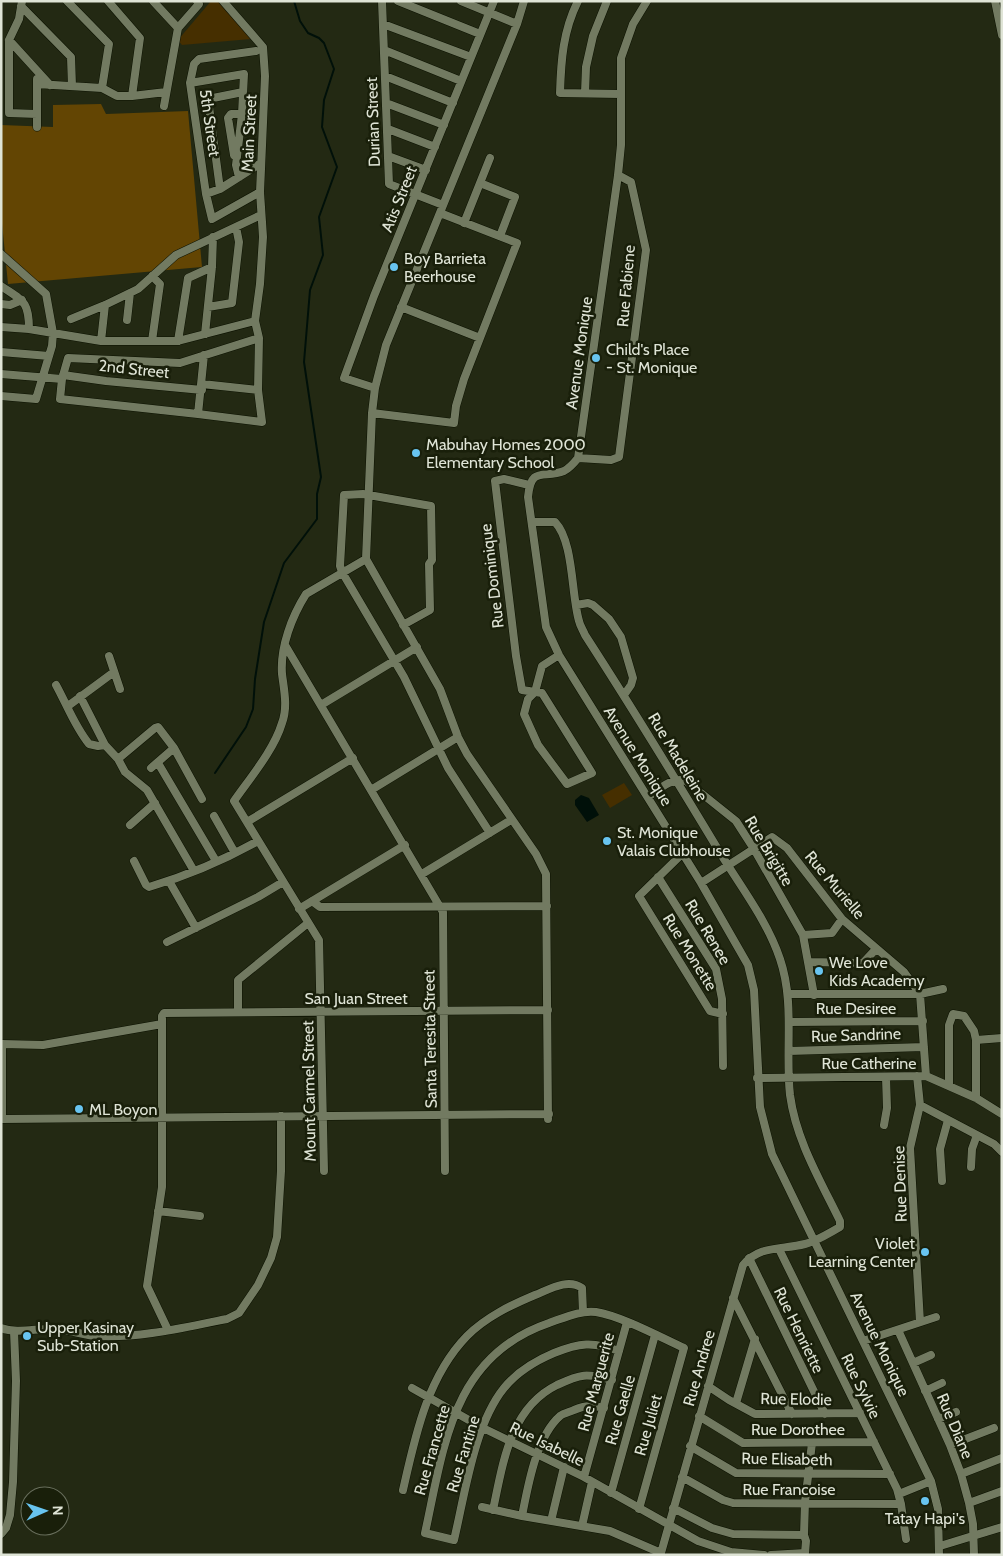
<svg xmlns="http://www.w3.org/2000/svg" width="1003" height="1556" font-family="Cabin,sans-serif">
	<rect width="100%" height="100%" fill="#232913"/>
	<path fill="#462f00" d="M211 1H220L251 39 182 45 178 40Z
		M624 783 632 795 610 808 602 795Z"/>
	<path fill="#634503" d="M101 104 106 114 188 111 202 267 8 284 1 213V125L53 127V105Z"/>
	<path fill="#001009" d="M581 795 589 798 599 815 587 822 575 805V800Z"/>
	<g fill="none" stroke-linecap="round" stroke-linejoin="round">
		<path stroke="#001009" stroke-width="2" d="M215 773 246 727 253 709 255 679 264 622 284 563 317 519V494L321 477 304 362 310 290 323 255 319 217 337 167 322 127 324 100 334 69 324 43 319 38 308 33 300 21 294 1"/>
		<g stroke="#0c1201" stroke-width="9">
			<path id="minor" d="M22 1 19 19 9 40V113L37 114
				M67 1 109 44 102 88
				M108 1 140 38 132 96
				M153 1 178 28
				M223 1 263 47 265 76 260 192 263 237 260 284 255 321 259 338 258 390 262 422 198 414 60 399 62 379 68 358 180 363 259 338
				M382 1 389 184 443 205
				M398 1 480 34
				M461 1 517 24
				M524 1 517 24 386 345 375 388 372 413 366 559 440 689 458 737 467 754 536 854 546 874 548 1119
				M578 1C563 31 561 60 560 93L620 94
				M647 1 633 24 621 58V145L618 175 578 458C574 463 570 468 564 471 544 479 531 465 528 497L546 627 559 655 701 883 748 965 754 990 760 1107 772 1154 931 1481 938 1509 939 1555
				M995 1 1002 35
				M21 6 71 57 72 86
				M383 24 471 57
				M9 40 50 85
				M384 50 461 81
				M256 51 199 59 194 64 190 83 206 194 212 219 260 192
				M385 76 453 103
				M190 83 244 74 242 114 236 165 239 177
				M37 84 102 88 117 96H132L166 92
				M585 93 586 67 593 36 607 1
				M386 103 444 125
				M164 106 178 28 199 4 197 1
				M37 127V79
				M388 129 435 147
				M234 155 228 118 231 114H242
				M388 156 426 170
				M480 183 515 197 500 236
				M220 189 208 99 243 92
				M206 194 220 189 261 163
				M464 223 490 158
				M1 254 46 294 53 333 52 346 36 399 1 396
				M152 276 160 284 152 341
				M1 286C23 301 29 301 29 329
				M1 304 10 305 22 300
				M208 307 232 303 239 242 236 227
				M401 307 480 338
				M71 319 105 305 138 289 176 255 261 215
				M127 320 130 293
				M1 327 29 329 101 341H178L255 321
				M205 334 212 267 213 237
				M101 341 105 305
				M178 341 188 278 212 267
				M1 352 49 356
				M1 374 62 379
				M63 375 106 381 202 390
				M202 384 258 390
				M375 388 344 378 374 296 494 1
				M372 413 454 423 456 406 464 379 517 243 440 213
				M198 414 204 355
				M578 458 611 460 619 457 646 250 631 182 618 175
				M529 485 504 479 495 481 516 656 522 690 542 693 592 773 567 784 538 745 524 714 528 699 535 692 542 666 559 655
				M576 605 588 603 593 605 609 619 621 637 633 678 631 685 624 695
				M403 625 430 610 429 564 432 560 431 506 363 494 344 495 340 566 342 572 404 677 448 768 490 833
				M285 645 443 912 445 1171
				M109 656 120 689
				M56 685C67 705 75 727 89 744L98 746 105 745
				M80 696 105 745 118 759
				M321 705 417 647
				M68 706 114 672
				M158 763 216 861
				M151 768 174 748
				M371 790 458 737
				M648 797C658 790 673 776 686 781L736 821 754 849 803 935 814 995
				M214 816 235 853
				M247 822 353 758
				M130 825 155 803
				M682 854 639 896 710 1011 723 1014
				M134 861 146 885 149 887C186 876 224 860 258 841
				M194 871 147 790 125 772 118 759 155 728 158 727 174 748 202 799
				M422 874 511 820
				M658 877 716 969 722 999 723 1066
				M169 881 196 928
				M701 883 772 837 787 848 842 919 904 972 920 994 926 1076
				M312 901 320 907 547 906
				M299 909 405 845
				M803 935 832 933 842 919
				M167 942 258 897 283 882
				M808 962 863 963 876 949
				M788 994H920L943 989
				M238 1012V980L308 923
				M789 1022 923 1021
				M162 1024 43 1045 2 1044V1119L549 1114
				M976 1040 1002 1038
				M789 1051 924 1047
				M917 1076 920 1105 910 1148 920 1322
				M757 1078 926 1076 976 1098 1002 1114
				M949 1085V1025L953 1014 964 1016 974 1031 976 1040V1098
				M920 1105 994 1144 1002 1152
				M884 1125 887 1108 886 1077
				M971 1167 972 1149 977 1135
				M324 1171 319 940 234 801C250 778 274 750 282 723 288 707 284 690 282 674 280 647 292 616 306 594L366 559
				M942 1181 940 1149 948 1120
				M158 1211 200 1216
				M779 1249 897 1489 901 1504 906 1539
				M749 1258 825 1414
				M733 1298 792 1414
				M1 1328C17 1334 37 1328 54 1329 69 1329 84 1336 99 1336 143 1338 185 1327 227 1319L239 1313 258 1285 271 1258 277 1237 281 1171V1116
				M168 1330 147 1286 162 1187V1016L164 1013 548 1010
				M898 1330 950 1445 961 1474 969 1503 973 1524 974 1555
				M863 1341 936 1317
				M619 1351C593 1341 579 1343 554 1353 535 1361 517 1372 504 1388 474 1425 465 1494 454 1540L425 1533C444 1446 452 1356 549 1323 564 1318 580 1310 596 1312 621 1316 660 1337 684 1348L639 1509
				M913 1363 931 1355
				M708 1386 729 1400 755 1414 860 1413
				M412 1388 483 1428 584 1477 698 1541 731 1552 764 1555
				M925 1391 942 1383
				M736 1403 755 1339
				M699 1416 743 1443 874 1442
				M938 1419 956 1412
				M950 1445 994 1428
				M690 1446 736 1473 890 1474
				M961 1474 1002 1458
				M584 1477 627 1322
				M682 1477 723 1500 733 1503 901 1504
				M403 1490C415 1437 427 1377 467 1336 486 1317 511 1305 535 1295 550 1289 568 1278 582 1288L583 1312
				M611 1493 655 1335
				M899 1494 931 1481
				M969 1503 1002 1491
				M482 1507 522 1516 610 1531 661 1553 743 1265C760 1245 781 1250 805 1244 817 1241 829 1233 840 1227V1221C820 1180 796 1140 790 1095 785 1049 795 1003 780 959 767 920 740 886 719 851 675 778 631 706 585 635 583 630 580 626 579 621 571 594 574 542 555 522H532
				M673 1508 712 1528 733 1534 804 1535
				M493 1510C503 1463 510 1408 557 1385 581 1374 586 1373 612 1380
				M522 1516C528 1486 536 1437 560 1416 564 1413 570 1412 574 1410 586 1405 592 1405 604 1408
				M551 1521 564 1467
				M582 1526 592 1482
				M1 1534 6 1528 10 1515 13 1482 16 1381 14 1331
				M940 1546 1002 1527
				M771 1555 805 1553 806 1541 804 1535 805 1502 812 1443"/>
		</g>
		<use href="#minor" stroke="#727a61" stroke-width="8"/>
	</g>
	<g fill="#68c4f0" stroke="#191f0a" stroke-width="2">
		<circle cx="394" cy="267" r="5"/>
		<circle cx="596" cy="358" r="5"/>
		<circle cx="416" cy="453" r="5"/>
		<circle cx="607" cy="841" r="5"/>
		<circle cx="819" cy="971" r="5"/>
		<circle cx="79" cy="1109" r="5"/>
		<circle cx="925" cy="1252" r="5"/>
		<circle cx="27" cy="1336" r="5"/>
		<circle cx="925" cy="1501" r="5"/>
	</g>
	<g text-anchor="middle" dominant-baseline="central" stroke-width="5" stroke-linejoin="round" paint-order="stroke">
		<g font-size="16" fill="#dfe4d6" stroke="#191f0a">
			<text transform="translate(373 122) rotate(-92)">Durian Street</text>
			<text transform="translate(210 123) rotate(82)">5th Street</text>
			<text transform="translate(249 133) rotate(-87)">Main Street</text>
			<text transform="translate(399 199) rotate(-68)">Atis Street</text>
			<text transform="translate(626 286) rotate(-85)">Rue Fabiene</text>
			<text transform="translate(579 353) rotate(-82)">Avenue Monique</text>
			<text transform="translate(134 369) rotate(6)">2nd Street</text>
			<text transform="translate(492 576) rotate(-97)">Rue Dominique</text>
			<text transform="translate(638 756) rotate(58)">Avenue Monique</text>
			<text transform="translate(678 757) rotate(59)">Rue Madeleine</text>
			<text transform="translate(769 851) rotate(59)">Rue Brigitte</text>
			<text transform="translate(835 885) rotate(50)">Rue Murielle</text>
			<text transform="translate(708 932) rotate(59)">Rue Renee</text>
			<text transform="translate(690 952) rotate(58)">Rue Monette</text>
			<text x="356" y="998">San Juan Street</text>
			<text x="856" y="1008">Rue Desiree</text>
			<text transform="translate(856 1035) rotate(-2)">Rue Sandrine</text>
			<text transform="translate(430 1039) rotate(-91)">Santa Teresita Street</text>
			<text x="869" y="1063">Rue Catherine</text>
			<text transform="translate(309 1091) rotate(-91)">Mount Carmel Street</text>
			<text transform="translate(900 1184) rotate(-92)">Rue Denise</text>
			<text transform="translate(799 1330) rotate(64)">Rue Henriette</text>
			<text transform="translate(880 1344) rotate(64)">Avenue Monique</text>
			<text transform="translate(699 1368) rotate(-74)">Rue Andree</text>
			<text transform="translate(596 1382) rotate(-75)">Rue Marguerite</text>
			<text transform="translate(861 1386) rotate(64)">Rue Sylvie</text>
			<text transform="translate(796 1399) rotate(1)">Rue Elodie</text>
			<text transform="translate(620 1410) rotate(-74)">Rue Gaelle</text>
			<text transform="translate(648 1425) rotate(-74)">Rue Juliet</text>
			<text transform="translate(955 1426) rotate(67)">Rue Diane</text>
			<text x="798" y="1429">Rue Dorothee</text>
			<text transform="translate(547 1444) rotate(26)">Rue Isabelle</text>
			<text transform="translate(432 1450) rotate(-74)">Rue Francette</text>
			<text transform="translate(463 1454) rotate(-73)">Rue Fantine</text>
			<text transform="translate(787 1459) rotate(1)">Rue Elisabeth</text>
			<text x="789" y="1489">Rue Francoise</text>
		</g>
		<g font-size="16" fill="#dfe4d6" stroke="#191f0a" text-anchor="start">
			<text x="404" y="258">Boy Barrieta<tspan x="404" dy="18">Beerhouse</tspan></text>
			<text x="606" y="349">Child's Place<tspan x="606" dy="18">- St. Monique</tspan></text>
			<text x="426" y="444">Mabuhay Homes 2000<tspan x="426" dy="18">Elementary School</tspan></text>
			<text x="617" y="832">St. Monique<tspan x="617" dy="18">Valais Clubhouse</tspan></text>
			<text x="829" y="962">We Love<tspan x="829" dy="18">Kids Academy</tspan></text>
			<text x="89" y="1109">ML Boyon</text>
			<text x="915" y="1243" text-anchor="end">Violet<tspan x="915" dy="18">Learning Center</tspan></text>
			<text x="37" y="1327">Upper Kasinay<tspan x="37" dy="18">Sub-Station</tspan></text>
			<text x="925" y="1518" text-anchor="middle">Tatay Hapi's</text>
		</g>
	</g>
	<rect width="1003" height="1556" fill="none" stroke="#dfe4d6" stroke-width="5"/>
	<g transform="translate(45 1511) rotate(88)"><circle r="24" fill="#191f0a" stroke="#686e5c"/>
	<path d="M0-4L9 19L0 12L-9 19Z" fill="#68c4f0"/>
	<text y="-8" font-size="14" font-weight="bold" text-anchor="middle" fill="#dfe4d6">N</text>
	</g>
</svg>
